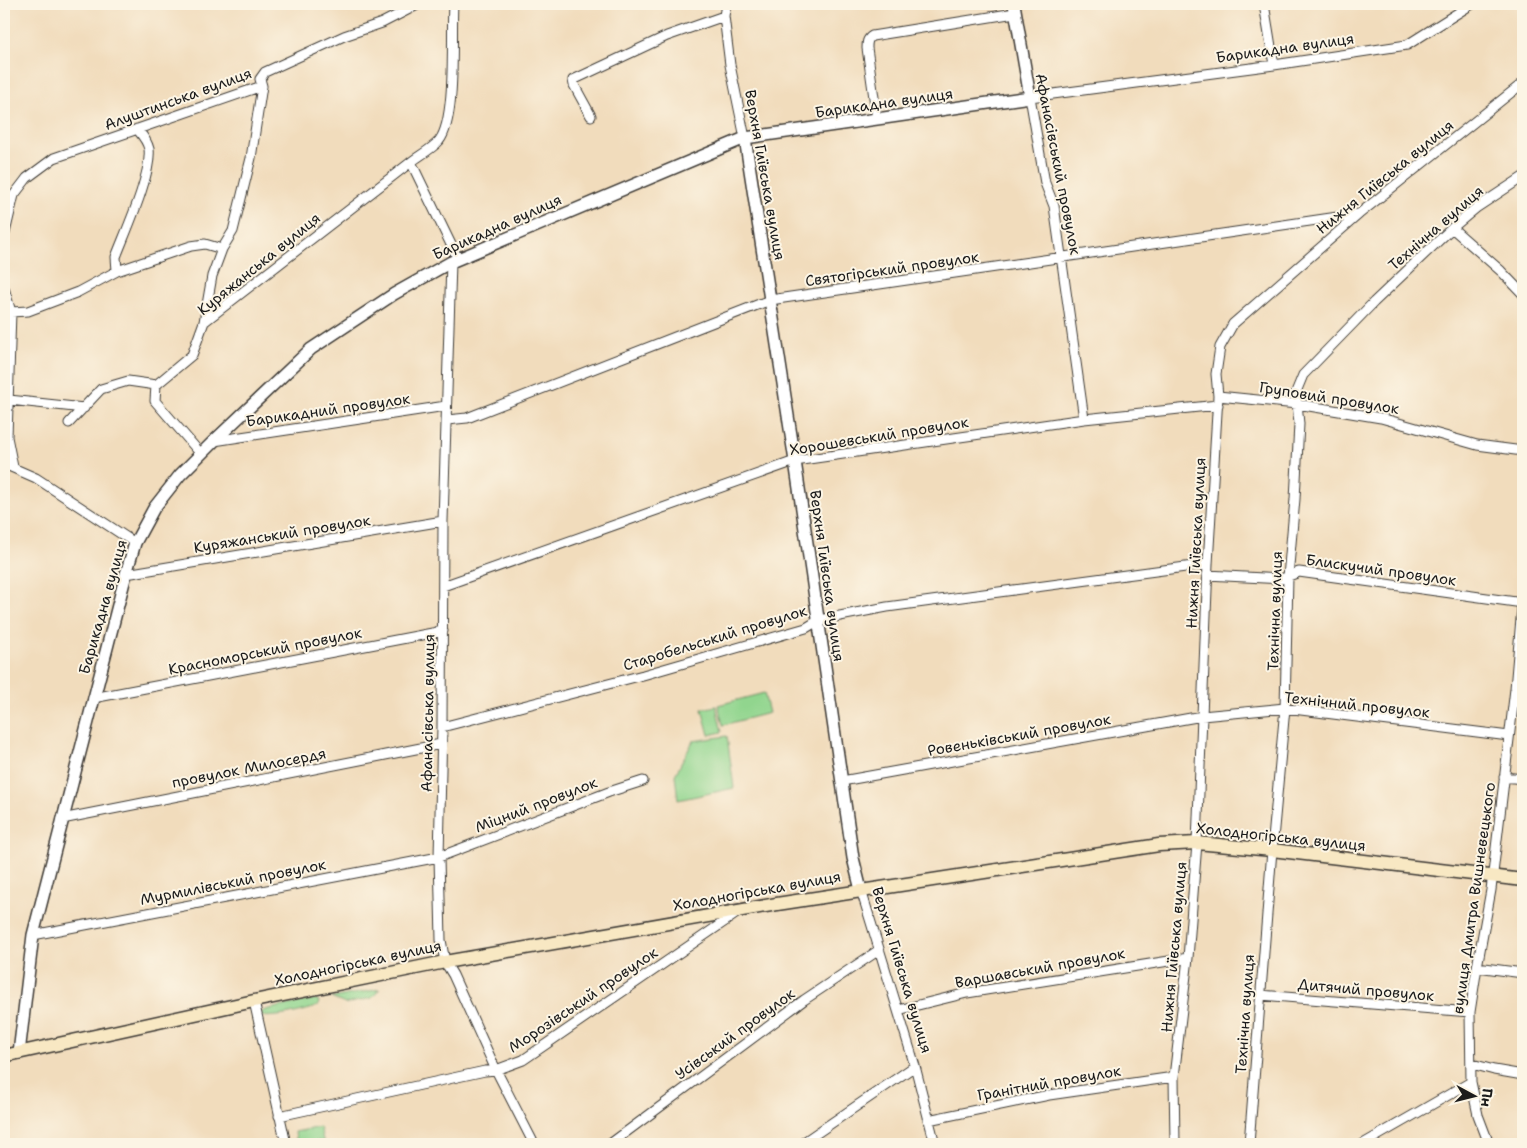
<svg xmlns="http://www.w3.org/2000/svg" width="1527" height="1148" font-family="'Shantell Sans',sans-serif">
	<defs>
		<pattern id="park-crowns" width="20" height="18" patternUnits="userSpaceOnUse" patternTransform="scale(1.25)"><rect width="20" height="18" fill="#91d58e"/><path d="M2 6a3 3 0 1 1 6 0M12 15a3 3 0 1 1 6 0" fill="none" stroke="#7cb67a"/></pattern>
	</defs>
	<rect width="100%" height="100%" fill="#fcf5e5"/>
	<filter id="ink" filterUnits="userSpaceOnUse"><feTurbulence type="fractalNoise" baseFrequency=".02" numOctaves="2"/><feDisplacementMap in="SourceGraphic" scale="10" xChannelSelector="R" yChannelSelector="G"/><feConvolveMatrix kernelMatrix="1 2 1 2 8 2 1 2 1" color-interpolation-filters="sRGB"/></filter>
	<filter id="wash" filterUnits="userSpaceOnUse"><feTurbulence type="fractalNoise" baseFrequency=".0096" numOctaves="4" result="noise"/><feDisplacementMap in="SourceGraphic" scale="20" xChannelSelector="R" yChannelSelector="G"/><feGaussianBlur stdDeviation="1.12" result="paint"/><feColorMatrix in="noise" values="0 0 0 0 0 0 0 0 0 0 0 0 0 0 0 0 0 1.4 0 .05"/><feComposite in="paint" operator="in"/></filter>
	<g filter="url(#wash)">
		<rect width="100%" height="100%" fill="#f1dcbc"/>
		<path fill="#91d58e" stroke="#567855" d="M764 693 769 713 723 725 718 705Z
			M716 706 722 732 709 735 702 709Z
			M727 736 734 788 678 800 675 775 693 741Z
			M380 989 372 998 345 1004 331 998Z
			M315 999 319 1001 318 1006C307 1011 273 1019 262 1016L260 1013 265 1010Z"/>
		<path fill="url(#park-crowns)" stroke="#567855" d="M320 1127 324 1144H297L295 1132Z"/>
	</g>
	<g filter="url(#ink)">
		<g fill="none" stroke-linecap="round" stroke-linejoin="round">
			<g stroke="#3c3934" stroke-width="11">
				<path id="minor" d="M453 4C451 34 457 119 439 141 433 148 419 156 411 162L458 259
					M726 4 724 16 730 65 745 138
					M1264 4 1274 65
					M591 116 574 85 573 80 667 36 724 16
					M877 119 867 48C867 43 867 39 872 36L1015 13
					M1452 228 1501 271 1523 294
					M4 237 14 195 27 178 54 158 262 86 260 79 265 72 344 36 382 23 419 4
					M451 262 443 521 442 727 439 857 441 940 445 962 453 975 496 1070 534 1144
					M117 271 116 257C126 231 152 174 149 149 147 140 142 135 137 129
					M4 288 11 312 7 437 13 467
					M11 312 28 311 78 292 117 271 191 246 205 244 222 249
					M204 322 212 276 222 249 233 231 251 158 262 86
					M156 385 155 401 201 454
					M1218 396 1297 404 1381 418 1477 445 1523 451
					M9 400 84 408
					M1084 419 1054 206 1045 183 1030 97 1274 65 1407 45 1472 4
					M447 420 467 418 770 300 1358 214
					M69 423 101 389 128 381 156 385 192 355 204 322 411 162
					M214 441 446 406
					M4 464 36 478 135 543
					M126 574 443 521
					M1207 575 1281 579 1299 572 1523 603
					M443 586 795 461 1084 419 1218 405
					M93 698 443 631
					M442 727 643 675 806 628 819 620 887 607 1208 564
					M1504 777 1523 779
					M842 781 1202 716 1285 708 1509 736
					M62 819 441 744
					M861 890 915 1066 935 1144
					M33 935 439 857 609 792 643 781
					M1477 967 1523 973
					M1260 995 1470 1012
					M254 1001 286 1144
					M898 1010 967 993 1188 958
					M1472 1064 1494 1070 1523 1075
					M279 1116 485 1071 496 1070 523 1060 737 913
					M928 1120 1049 1095 1174 1077
					M610 1144 804 1000 879 950
					M801 1144 915 1066
					M1175 1144 1174 1077 1188 958 1197 843 1208 564 1218 396 1216 374 1220 347 1233 324 1359 214 1523 83
					M1249 1144 1272 850 1285 708 1288 577 1295 499 1299 424 1296 392 1303 375 1374 302 1452 228 1476 208 1523 177
					M1363 1144 1471 1082
					M1489 1144 1478 1115 1471 1082 1470 1012 1477 967 1491 890 1515 689 1523 595"/>
			</g>
			<g stroke="#3c3934" stroke-width="14">
				<path id="tertiary" d="M745 138 795 461 853 858 861 890
					M19 1053 33 935 126 574 135 543 154 508 180 475 214 441 311 349 394 294 451 262 745 138 1030 97 1014 4"/>
			</g>
			<g stroke="#3c3934" stroke-width="15">
				<path id="secondary" d="M4 1056 254 1001 445 962 777 904 1159 845 1197 843 1272 850 1523 880"/>
			</g>
			<use href="#minor" stroke="#fff" stroke-width="9"/>
			<use href="#tertiary" stroke="#fff" stroke-width="11"/>
			<use href="#secondary" stroke="#f8e8c3" stroke-width="12"/>
		</g>
	</g>
	<g text-anchor="middle" dominant-baseline="central" stroke-width="4" stroke-linejoin="round" paint-order="stroke">
		<g font-size="15" fill="#1c1c1c" stroke="#fcf5e5">
			<text transform="translate(1285 48) rotate(-8)">Барикадна вулиця</text>
			<text transform="translate(178 99) rotate(-20)">Алуштинська вулиця</text>
			<text transform="translate(884 103) rotate(-8)">Барикадна вулиця</text>
			<text transform="translate(1058 164) rotate(79)">Афанасівський провулок</text>
			<text transform="translate(765 175) rotate(80)">Верхня Гиївська вулиця</text>
			<text transform="translate(1385 177) rotate(-39)">Нижня Гиївська вулиця</text>
			<text transform="translate(497 227) rotate(-24)">Барикадна вулиця</text>
			<text transform="translate(1436 228) rotate(-41)">Технічна вулиця</text>
			<text transform="translate(259 264) rotate(-39)">Куряжанська вулиця</text>
			<text transform="translate(892 269) rotate(-8)">Святогірський провулок</text>
			<text transform="translate(1329 398) rotate(9)">Груповий провулок</text>
			<text transform="translate(328 410) rotate(-8)">Барикадний провулок</text>
			<text transform="translate(879 436) rotate(-9)">Хорошевський провулок</text>
			<text transform="translate(282 534) rotate(-9)">Куряжанський провулок</text>
			<text transform="translate(1196 543) rotate(-87)">Нижня Гиївська вулиця</text>
			<text transform="translate(1381 570) rotate(8)">Блискучий провулок</text>
			<text transform="translate(827 576) rotate(82)">Верхня Гиївська вулиця</text>
			<text transform="translate(103 607) rotate(-74)">Барикадна вулиця</text>
			<text transform="translate(1275 611) rotate(-88)">Технічна вулиця</text>
			<text transform="translate(715 638) rotate(-17)">Старобельський провулок</text>
			<text transform="translate(265 651) rotate(-11)">Красноморський провулок</text>
			<text transform="translate(1357 705) rotate(6)">Технічний провулок</text>
			<text transform="translate(428 713) rotate(-89)">Афанасівська вулиця</text>
			<text transform="translate(1019 735) rotate(-10)">Ровеньківський провулок</text>
			<text transform="translate(249 768) rotate(-11)">провулок Милосердя</text>
			<text transform="translate(536 805) rotate(-21)">Міцний провулок</text>
			<text transform="translate(1281 837) rotate(6)">Холодногірська вулиця</text>
			<text transform="translate(233 882) rotate(-11)">Мурмилівський провулок</text>
			<text transform="translate(757 891) rotate(-10)">Холодногірська вулиця</text>
			<text transform="translate(1474 898) rotate(-82)">вулиця Дмитра Вишневецького</text>
			<text transform="translate(1174 947) rotate(-85)">Нижня Гиївська вулиця</text>
			<text transform="translate(358 963) rotate(-12)">Холодногірська вулиця</text>
			<text transform="translate(1040 968) rotate(-10)">Варшавський провулок</text>
			<text transform="translate(902 970) rotate(73)">Верхня Гиївська вулиця</text>
			<text transform="translate(1366 990) rotate(5)">Дитячий провулок</text>
			<text transform="translate(583 1000) rotate(-34)">Морозівський провулок</text>
			<text transform="translate(1245 1014) rotate(-86)">Технічна вулиця</text>
			<text transform="translate(735 1034) rotate(-36)">Усівський провулок</text>
			<text transform="translate(1049 1083) rotate(-10)">Гранітний провулок</text>
		</g>
	</g>
	<rect width="1527" height="1148" fill="none" stroke="#fcf5e5" stroke-width="20"/>
	<g transform="translate(1474 1096) rotate(97)" stroke="#fcf5e5" stroke-width="4" paint-order="stroke">
	<path d="M0-4L9 19L0 12L-9 19Z" fill="#1c1c1c"/>
	<text y="-8" font-size="14" font-weight="bold" text-anchor="middle" fill="#1c1c1c">Пн</text>
	</g>
</svg>
